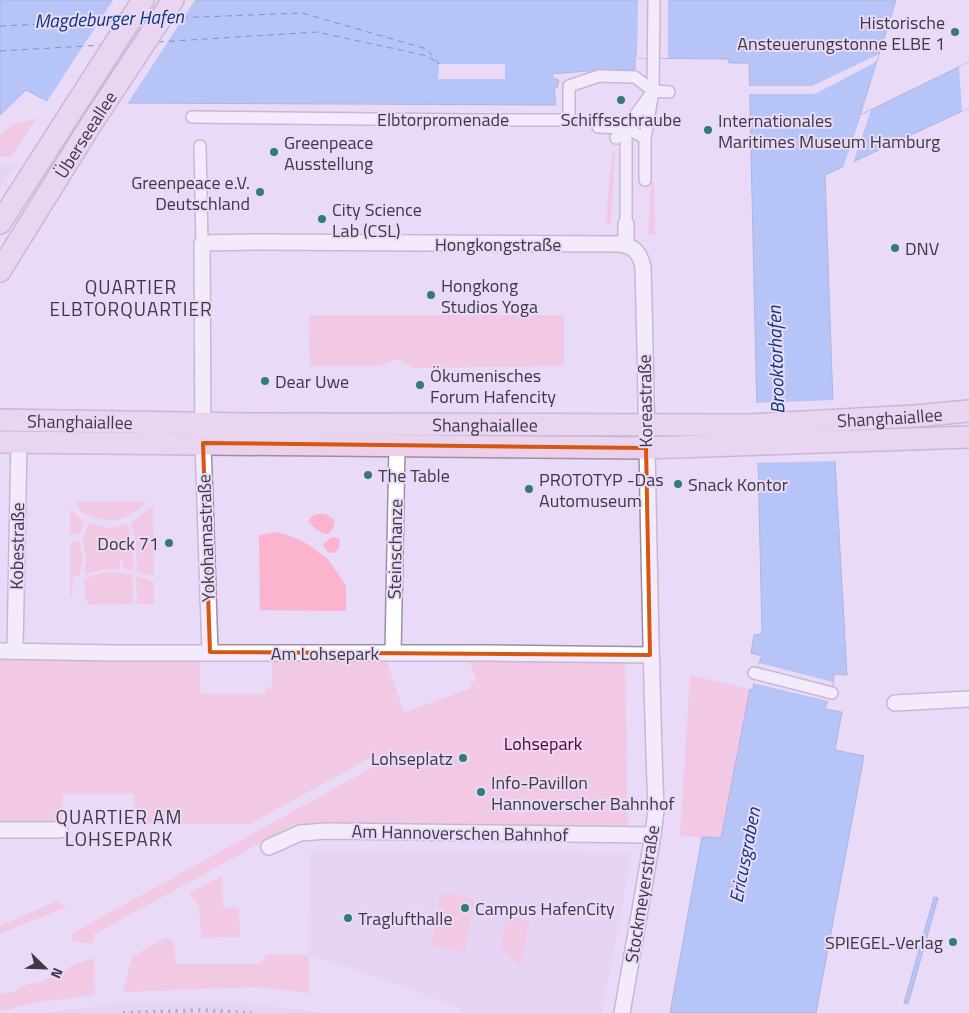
<svg xmlns="http://www.w3.org/2000/svg" width="969" height="1013" font-family="'Titillium Web',sans-serif">
	<rect width="100%" height="100%" fill="#e9daf7"/>
	<path fill="#dfcdf0" d="M0 165H14L0 187Z
		M383 850H497L632 853 602 1013H461L462 1009 383 979 309 955 310 852Z
		M158 1002 249 1004 326 1013H46L115 1004Z"/>
	<path fill="#fcb3cd" d="M36 119 11 157H0V136L13 124Z
		M613 151H615L611 224H606L608 194Z
		M651 180 654 182 655 234 648 235Z
		M309 315H564V366L412 368 401 360H393L381 366H310Z
		M147 501C132 518 115 525 93 517 84 514 79 511 76 502Z
		M153 506 154 576 137 572 136 543 131 523Z
		M70 509 84 522 80 534H70Z
		M318 514H326L334 520C335 526 332 530 328 534 319 533 313 527 308 521L312 516Z
		M88 523 109 528 128 524 134 550 133 571 123 568 122 559H120V569L102 570 85 574 86 557 83 540Z
		M277 532 293 537 309 545 328 559 346 586V611L260 610 259 535Z
		M332 537 339 538C341 546 338 554 329 553L323 546 325 542Z
		M79 541 82 557 80 575 73 578 72 596 70 597V543Z
		M113 572 132 575 133 604 88 605 85 595 84 579 102 573Z
		M136 576 154 582V604H137Z
		M0 658 200 660V693L205 694H265V688L272 687V661L386 660 404 712 472 688 470 683 476 680 469 660 625 661 628 826 316 824 298 827 295 824 93 935V943L72 942 73 933 384 761 368 759 250 824H135L134 794H63L61 823H0Z
		M690 675 750 689 721 839 680 836Z
		M222 876 223 907 239 908 240 937 201 938 199 907 189 893Z
		M441 892 474 899 465 952 431 946Z
		M57 901 67 907 0 934V926Z
		M506 917 529 921 522 963 520 965 500 948Z
		M166 937 174 943 176 964H259L267 954 309 955V993L256 987 123 992 132 957Z
		M94 958 95 995 33 1003 0 1011V994L13 992 28 984 42 982 76 964Z"/>
	<path fill="#79a8f8" stroke="#6887c2" d="M0 0H896L860 115 969 62V108L825 175 835 461 847 675 834 674 833 686 825 709 842 712 835 750 864 756 816 1013H670L702 837 721 838 750 689 753 690C754 677 756 668 762 656L751 653 754 635 762 634 749 63H729V59L637 58V52H635V70H599L552 74 553 78 559 80 557 88H554L556 105 128 103 47 101 26 90 0 115Z
		M934 897 938 898 908 1004 904 1003Z"/>
	<path fill="#e9daf7" d="M113 0H158L90 105 46 103Z
		M161 0H195L126 106 92 105Z
		M638 0H668V58H637Z
		M879 54 876 62 815 94H747V86H812Z
		M969 62V108L962 111 959 67Z
		M439 64H505V79H438Z
		M871 110 853 163 843 168 861 115Z
		M835 400 838 461 756 463 754 403Z
		M759 663 833 682 830 698 828 701 753 683 754 673Z"/>
	<g fill="none" stroke-linecap="round" stroke-linejoin="round">
		<path stroke="#0d357a" stroke-width="1" stroke-dasharray="6 5" stroke-linecap="butt" d="M0 26 118 21
			M158 42 317 32 428 56 439 64 427 49 302 13 174 18
			M0 51 102 45"/>
		<g stroke="#9c8ea9" stroke-width="14">
			<path id="pedestrian" d="M653 91 669 92
				M192 117 468 120H569V86L599 76 635 77 653 91
				M598 127 626 128
				M616 138 626 128 645 138
				M200 146 202 243
				M645 180V138L653 91 654 0
				M626 224V128L650 95
				M754 673 832 693"/>
		</g>
		<g stroke="#9c8ea9" stroke-width="18">
			<path id="minor" d="M626 224V245
				M0 651 114 653H490L650 655
				M15 651 19 441
				M210 652 203 443 202 243 260 242 620 244C634 246 640 253 643 267 648 448 649 629 656 810L653 835 622 1013
				M393 653 397 446
				M895 703 969 699
				M0 830H60
				M269 847 300 833 327 831 653 835"/>
		</g>
		<g stroke="#9c8ea9" stroke-width="24">
			<g id="secondary">
				<path d="M0 223 143 0"/>
				<path id="s1" d="M0 271 90 126 173 0"/>
				<path id="s2" d="M0 420 249 424 750 425 915 416 969 411"/>
				<path d="M0 442 646 448 969 437"/>
			</g>
		</g>
		<use href="#pedestrian" stroke="#fff" stroke-width="11"/>
		<use href="#minor" stroke="#fff" stroke-width="15"/>
		<use href="#secondary" stroke="#eccfe8" stroke-width="21"/>
		<path stroke="#857b8e" stroke-width="4" stroke-dasharray="2.5 5" stroke-linecap="butt" d="M123 1013 202 1010 252 1013"/>
	</g>
	<path d="M0 0H969V1013H0ZM203 443 646 448 650 655 210 652Z" fill="#e9daf7" fill-opacity=".55" fill-rule="evenodd"/>
	<path fill="none" stroke="#d75612" stroke-width="4" stroke-linejoin="round" d="M203 443 646 448 650 655 210 652Z"/>
	<g fill="#337b76" stroke="#e9daf7" stroke-width="2">
		<circle cx="955" cy="32" r="5"/>
		<circle cx="621" cy="100" r="5"/>
		<circle cx="708" cy="130" r="5"/>
		<circle cx="274" cy="152" r="5"/>
		<circle cx="260" cy="192" r="5"/>
		<circle cx="322" cy="219" r="5"/>
		<circle cx="895" cy="248" r="5"/>
		<circle cx="431" cy="295" r="5"/>
		<circle cx="265" cy="381" r="5"/>
		<circle cx="420" cy="385" r="5"/>
		<circle cx="368" cy="475" r="5"/>
		<circle cx="678" cy="484" r="5"/>
		<circle cx="529" cy="489" r="5"/>
		<circle cx="169" cy="543" r="5"/>
		<circle cx="463" cy="758" r="5"/>
		<circle cx="481" cy="792" r="5"/>
		<circle cx="465" cy="908" r="5"/>
		<circle cx="348" cy="918" r="5"/>
		<circle cx="953" cy="942" r="5"/>
	</g>
	<g text-anchor="middle" dominant-baseline="central" stroke-width="4" stroke-linejoin="round" paint-order="stroke">
		<g font-size="18" fill="#3f3944" stroke="#e9daf7" text-anchor="start">
			<text x="945" y="22" text-anchor="end">Historische<tspan x="945" dy="21">Ansteuerungstonne ELBE 1</tspan></text>
			<text x="621" y="119" text-anchor="middle">Schiffsschraube</text>
			<text x="718" y="120">Internationales<tspan x="718" dy="21">Maritimes Museum Hamburg</tspan></text>
			<text x="284" y="142">Greenpeace<tspan x="284" dy="21">Ausstellung</tspan></text>
			<text x="250" y="182" text-anchor="end">Greenpeace e.V.<tspan x="250" dy="21">Deutschland</tspan></text>
			<text x="332" y="209">City Science<tspan x="332" dy="21">Lab (CSL)</tspan></text>
			<text x="905" y="248">DNV</text>
			<text x="441" y="285">Hongkong<tspan x="441" dy="21">Studios Yoga</tspan></text>
			<text x="430" y="375">Ökumenisches<tspan x="430" dy="21">Forum Hafencity</tspan></text>
			<text x="275" y="381">Dear Uwe</text>
			<text x="378" y="475">The Table</text>
			<text x="539" y="479">PROTOTYP -Das<tspan x="539" dy="21">Automuseum</tspan></text>
			<text x="688" y="484">Snack Kontor</text>
			<text x="159" y="543" text-anchor="end">Dock 71</text>
			<text x="453" y="758" text-anchor="end">Lohseplatz</text>
			<text x="491" y="782">Info-Pavillon<tspan x="491" dy="21">Hannoverscher Bahnhof</tspan></text>
			<text x="475" y="908">Campus HafenCity</text>
			<text x="358" y="918">Traglufthalle</text>
			<text x="943" y="942" text-anchor="end">SPIEGEL-Verlag</text>
		</g>
		<g font-size="18" fill="#3f3944" stroke="#e9daf7">
			<text x="443" y="119">Elbtorpromenade</text>
			<text stroke="none"><textPath href="#s1" startOffset="161">Überseeallee</textPath></text>
			<text x="498" y="244">Hongkongstraße</text>
			<text transform="translate(645 401) rotate(-91)">Koreastraße</text>
			<text stroke="none"><textPath href="#s2" startOffset="890">Shanghaiallee</textPath></text>
			<text stroke="none"><textPath href="#s2" startOffset="80">Shanghaiallee</textPath></text>
			<text stroke="none"><textPath href="#s2" startOffset="485">Shanghaiallee</textPath></text>
			<text transform="translate(206 538) rotate(-92)">Yokohamastraße</text>
			<text transform="translate(17 546) rotate(-89)">Kobestraße</text>
			<text transform="translate(395 549) rotate(-89)">Steinschanze</text>
			<text x="325" y="653">Am Lohsepark</text>
			<text transform="translate(460 833) rotate(1)">Am Hannoverschen Bahnhof</text>
			<text transform="translate(642 894) rotate(-81)">Stockmeyerstraße</text>
		</g>
		<g font-size="18" fill="#5b0031" stroke="#e9daf7">
			<text x="543" y="743">Lohsepark</text>
		</g>
		<g font-size="19" font-style="italic" fill="#0d357a" stroke="#e9daf7">
			<text transform="translate(109 18) rotate(-2)">Magdeburger Hafen</text>
			<text transform="translate(775 360) rotate(-92)">Brooktorhafen</text>
			<text transform="translate(744 855) rotate(-79)">Ericusgraben</text>
		</g>
		<g font-size="19" letter-spacing="1" fill="#3f3944" stroke="#e9daf7">
			<text x="131" y="286">QUARTIER<tspan x="131" dy="22">ELBTORQUARTIER</tspan></text>
			<text x="119" y="816">QUARTIER AM<tspan x="119" dy="22">LOHSEPARK</tspan></text>
		</g>
	</g>
	<g transform="translate(45 968) rotate(113)" stroke="#e9daf7" stroke-width="4" paint-order="stroke">
	<path d="M0-4L9 19L0 12L-9 19Z" fill="#3f3944"/>
	<text y="-8" font-size="14" font-weight="bold" text-anchor="middle" fill="#3f3944">N</text>
	</g>
</svg>
